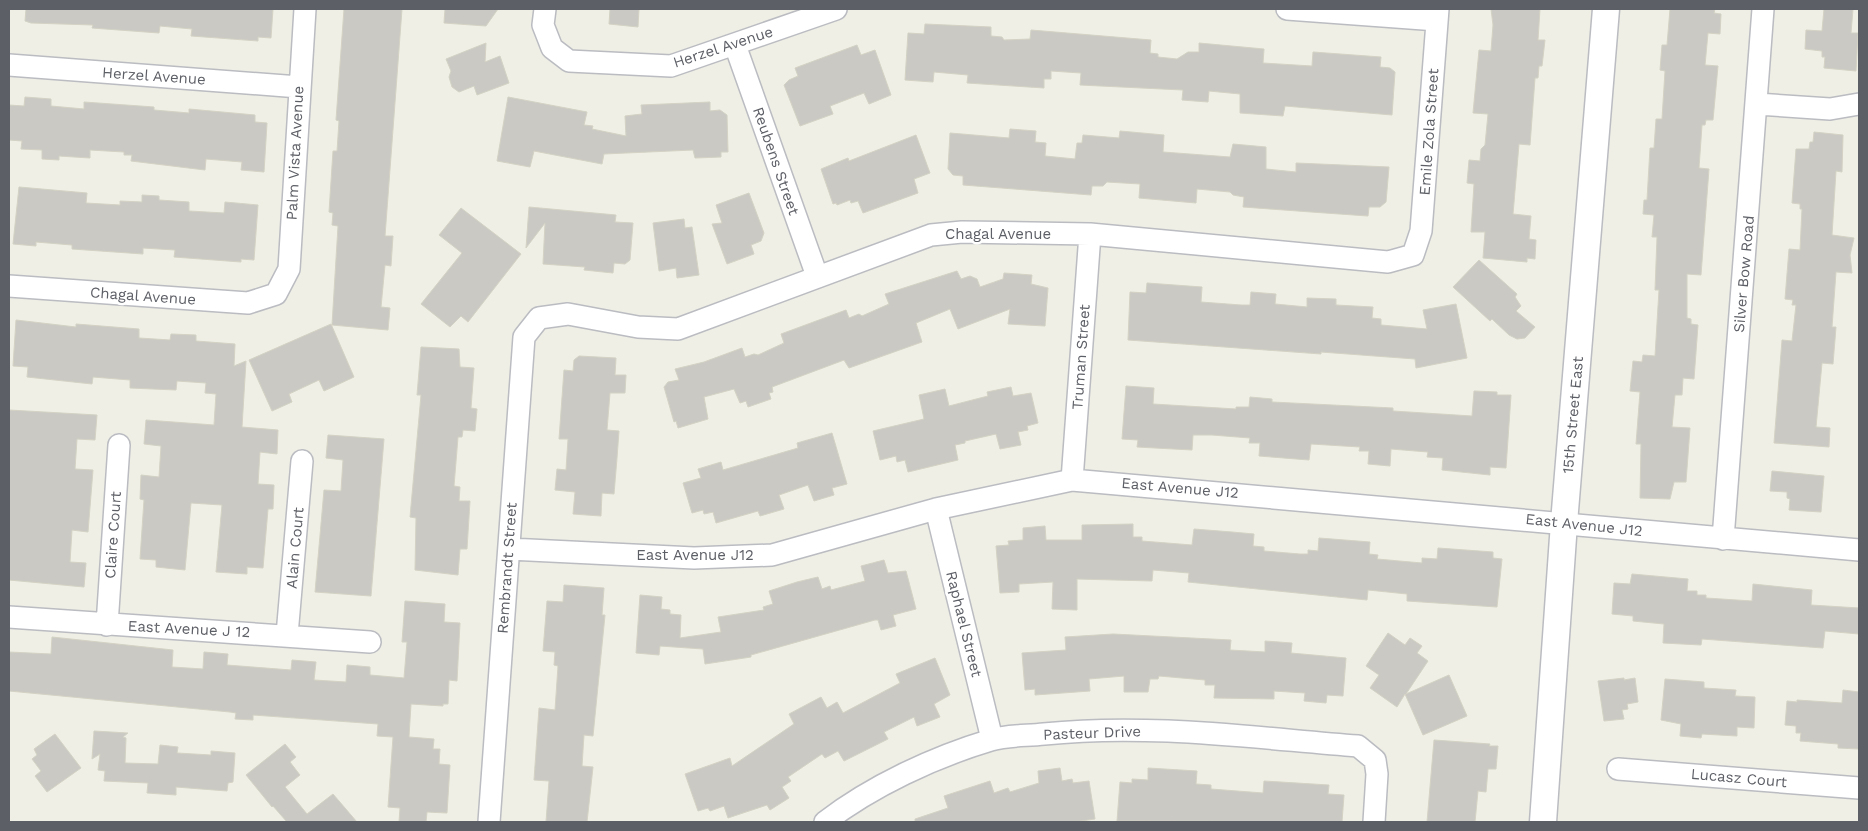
<svg xmlns="http://www.w3.org/2000/svg" width="1868" height="831" font-family="'Work Sans',sans-serif">
	<rect width="100%" height="100%" fill="#efefe6"/>
	<path fill="#cac9c3" stroke="#d4d2c4" d="M26 9H273L271 38 258 37V41L191 36 192 29 160 26 159 33 92 28 93 25 31 23 25 21Z
		M344 9H402L385 236H393L391 266 385 265 381 307 390 308 388 330 332 325 338 226 332 225 333 213 329 212 333 151H337L339 121 336 120Z
		M445 9H498L486 26 444 23Z
		M610 9H639L638 27 609 24Z
		M1491 9H1540L1538 40H1545L1542 66H1539L1538 78H1535L1530 145 1519 144 1513 214 1531 216 1529 239 1536 240 1535 259 1527 258V262L1483 258 1485 232H1471L1474 184 1467 183 1469 160 1480 161 1481 149 1485 145 1488 114 1473 113 1479 50 1491 51 1493 25Z
		M1670 9H1715L1714 13 1721 14 1720 34 1708 33 1705 65 1718 66 1713 120H1706L1705 125H1702L1699 168 1709 169 1701 275 1687 274V318L1691 319V324L1698 325 1694 379 1683 378 1682 395H1675L1672 427 1690 428 1686 482H1674L1670 499 1640 498 1641 444H1636L1640 392 1630 391 1633 361 1642 362 1643 355 1655 356 1659 290H1655L1657 237H1652L1654 215 1643 214 1644 200H1647L1650 148H1654L1656 119H1662L1665 71 1660 70 1662 45H1667Z
		M1824 9H1853L1851 33H1858L1856 71 1824 68 1825 57H1822V51L1805 49 1806 30 1822 31Z
		M925 24 991 27V36L1002 37 1004 40 1030 39 1031 30 1151 40 1150 53 1158 54V57L1177 59 1188 52H1199V43L1264 49 1263 63 1312 66 1313 52 1381 57 1380 67 1390 68 1395 72 1392 115 1285 106 1283 116 1240 113V94L1209 91 1208 102 1182 100 1183 90 1080 85 1081 73 1051 71V79H1044V88L967 83 968 75 934 72 933 82 905 80 908 33 924 34Z
		M486 43 485 62 500 56 509 83 477 95 474 86 459 92 452 87 449 77 451 71 446 59Z
		M857 45 861 55 875 50 891 95 869 104 864 93 830 106 833 114 800 126 784 85 789 80 798 76 795 68Z
		M25 97 51 99V106L84 109V102L154 107V110L189 113V109L255 115V122L267 123 264 172 241 170 242 162 206 159 205 170 131 161 132 155H124V152L90 150V158L59 156V160L42 159V150L21 149 22 141 9 140V105L24 106Z
		M508 97 587 112 584 125 593 126 592 129 626 136 625 116 642 114 641 105 710 102V111L720 110 727 115 728 152H721V157L695 158 693 150 604 154 602 164 534 151 530 167 497 161Z
		M1010 129 1036 131 1035 142 1046 143 1045 156 1075 159 1077 143H1082L1083 135 1119 138 1120 131 1164 135 1163 152 1230 157 1233 144 1266 147V169L1296 172V163L1389 167 1386 202 1380 207H1369L1368 216 1311 212 1243 207 1244 197 1233 195 1230 192 1197 189 1196 203 1139 198 1140 184 1107 182 1103 186H1092L1091 195 963 185V176L953 175 948 169 950 133 1009 138Z
		M1814 132 1843 135 1842 172 1836 171 1832 235 1854 238 1850 255 1852 273 1836 272 1832 327H1836L1833 364 1822 363 1816 427 1830 428 1829 447 1774 443 1782 340 1792 341 1796 305H1792L1793 300 1785 299 1789 249 1800 250 1802 209H1800V204L1792 203 1796 149H1809L1810 142H1813Z
		M916 135 930 173 914 179 918 193 863 213 858 201 851 203 850 200 837 205 836 203 833 204 821 169 848 158 849 161Z
		M19 187 87 193 86 203 120 205V201L142 202V195L159 196V200L189 202V211L224 213 225 202 258 205 254 260 241 259V262L174 257 175 250 143 248V254L72 249V245L36 242V246L13 244Z
		M749 193 764 233 761 241 751 245 754 254 727 264 712 224 722 223 716 205Z
		M529 207 616 215 615 222 633 223 630 260 625 264 614 263 613 273 584 270 585 267 543 264 545 223 526 248Z
		M461 208 521 254 468 322 461 316 450 327 421 304 462 253 439 235Z
		M684 219 685 228 692 227 699 275 677 278 676 268 659 271 653 223Z
		M1479 260 1517 294 1515 297 1521 306 1516 311 1535 327 1525 338 1517 339 1509 335 1492 319 1490 321 1453 287Z
		M957 271 961 279 970 276 977 279 980 287 1003 279 1004 273 1032 275 1031 284 1048 288 1045 326 1008 324 1010 309 958 329 950 309 916 323 922 342 849 368 844 360 772 387 773 392 769 393 771 399 748 407 746 401 740 403 734 389 704 397 708 419 678 428 676 421 674 422 664 387 668 382 679 380 675 369 704 362 742 348 745 357 754 354 758 355 784 343 781 334 846 310 849 318 859 314 862 316 889 304 885 294Z
		M1147 283 1202 287 1201 302 1241 305H1250L1251 292 1276 294 1275 304 1307 307V298L1336 299V305L1373 307 1372 318 1381 319V325L1427 329 1423 310 1456 304 1467 358 1416 368 1415 359 1321 352V354L1128 340 1130 292 1146 293Z
		M16 320 76 327V324L139 329V338L170 340 171 334 196 335V341L235 344 234 366 246 361 242 427 278 430 277 454 260 452 258 484 274 485 273 509H268L263 568 247 567V574L216 572 222 505 191 503 185 570 156 567V560L140 559 144 500 140 499 141 475 159 477 161 446 144 444 146 420 214 425 216 394 205 393 206 383 177 381 176 390 130 388V380L93 377 92 384 27 377 28 367 13 366Z
		M331 324 354 377 324 391 319 380 289 394 292 402 272 411 249 360Z
		M421 347 459 349 460 367 474 368 471 408 477 409 475 431 463 430 462 437H458L454 486 460 487 459 501H470L467 549H460L458 575 415 570 416 518 410 517 421 395H417Z
		M579 356 616 358 615 375H626L625 393H610L607 430 619 431 617 458 614 494 602 493 601 516 573 514 575 492 555 490 557 469 566 470 568 439H559L564 370 573 371 574 360Z
		M1126 386 1154 388 1153 404 1236 409V407H1249L1250 397 1272 399V402L1393 408V411L1472 416 1474 391 1497 392V395H1511L1506 468 1490 467V475L1442 470 1443 458 1427 457 1428 452 1391 449 1390 466 1368 464 1369 451H1359L1360 447 1311 444 1309 460 1259 456 1260 443H1249L1250 438 1212 435H1193L1192 450 1137 447 1138 440 1122 439Z
		M1011 387 1013 396 1031 393 1038 423 1027 426 1028 430 1018 432 1021 445 1000 449 996 434 965 441V443L955 445 958 460 908 472 905 460 897 462 896 456 880 460 873 431 924 419 919 395 945 389 949 406 988 396 987 392Z
		M9 410 97 415 95 440 77 439 75 469 93 470 88 532 72 530 70 562 86 563 84 587 9 580Z
		M832 433 847 484 832 488 834 495 814 501 808 485 779 495 784 509 760 516 758 511 716 523 713 512 704 514 703 510 692 513 683 483 701 478 698 469 721 462 723 470 798 448 797 443Z
		M328 435 384 439 371 596 315 592 324 490 341 491 343 460 326 458Z
		M1772 471 1824 476 1821 512 1789 510 1790 499 1787 498V492L1770 491Z
		M1133 524V537H1142V541L1192 545 1194 529 1232 532 1254 534 1253 546 1264 547V551L1300 554H1308V550L1318 551 1319 538 1370 542 1369 554 1378 555 1377 559 1422 563V558L1437 559 1438 548 1493 552V558L1502 559 1497 607 1407 601V594L1368 590 1367 600 1188 582 1189 573 1153 570 1152 581 1077 579V610L1052 609 1053 582 1019 584V592L1000 593 996 546 1009 545 1008 541 1023 540V528L1045 526 1046 540H1082V525Z
		M884 560 888 573 906 571 916 609 893 615 896 626 881 630 878 620H875L751 655V657L705 664 703 649 660 646 659 655 636 653 640 595 662 597 661 609 670 610V614L681 615 680 638 721 632 718 617 764 610 763 607 773 604 769 591 797 582 818 577 822 589 830 586 831 590 865 581 861 566Z
		M1632 574 1688 579 1687 591H1697V595H1706V598L1752 601 1753 584 1812 590 1811 605 1859 608V634L1825 631 1823 648 1702 639 1701 645 1663 643 1664 624 1633 621V616L1612 614 1614 583 1630 584Z
		M564 585 604 588 602 615H605L593 736 584 735 582 766 593 767 587 822H546L549 781 534 780 539 708 555 710 558 666 554 665 555 652 543 651 547 601 563 602Z
		M405 601 445 604 444 622 460 623 457 681 449 680 448 704H443V706L411 704 409 737 434 739 433 749H440L439 764 450 765 447 813 427 812 426 822H399L400 808 388 807 393 737 377 736 378 724 253 715V720L235 719 236 713 230 712 9 691V652L51 654 52 637 173 650 172 667 203 669 204 652 228 654 227 665 291 670 292 660 316 662 314 680 346 682 347 665 370 667V675L404 678 407 642H402Z
		M1388 633 1405 645 1410 638 1422 646 1417 653 1428 661 1406 694 1449 675 1467 716 1423 735 1405 694 1397 707 1370 688 1379 675 1366 666Z
		M1113 634 1231 640 1230 650 1265 652V641L1292 643 1291 653 1346 658 1343 696 1327 695 1326 703 1304 701 1305 693 1274 691V699L1214 698 1215 685H1205V680L1159 676 1158 679H1150L1148 692H1124V676L1089 679 1090 691 1035 695V689L1025 690 1022 653 1066 650 1065 637Z
		M935 658 950 695 934 704 940 717 917 726 914 717 884 732 888 739 844 761 838 751 825 758 822 754 788 777 791 781 782 787 789 798 770 810 767 805 728 818 724 806 710 811 708 808 698 811 685 774 730 758 732 766 794 724 789 714 821 697 827 708 837 702 843 713 900 683 896 674Z
		M1624 678V680L1635 678 1638 702 1627 704 1628 709 1622 710 1624 719 1604 721 1598 681Z
		M1665 679 1704 682V688L1736 690 1735 696 1755 697 1754 728 1737 727V736L1702 734 1701 738 1680 736 1681 724 1661 720Z
		M1843 690 1859 692V749L1838 748V744L1800 741 1801 733H1796V726L1785 725 1787 701 1797 702V700L1842 703Z
		M94 731 128 733 123 737 126 738 125 763 158 764 160 745 178 747 177 753 211 755V751L235 753 233 782 228 783 227 791 176 787V795L147 793 148 783 104 781 105 771 98 770 100 754 92 759Z
		M55 734 81 768 47 792 35 776 41 771 32 759 37 755 34 749Z
		M1434 740 1490 744 1489 746H1498L1496 769H1488L1486 792 1478 791 1475 822H1427Z
		M285 744 296 757 290 762 300 775 285 787 307 814 333 794 357 822H287L273 806 272 807 246 775Z
		M1060 768 1062 781 1072 779 1073 783 1089 781 1095 819 1074 822H915V819L948 808 944 796 990 781 994 793 1008 788 1010 792 1039 783 1038 771Z
		M1148 768 1197 771 1196 784 1211 785V789L1263 793 1264 781 1329 785 1328 794 1344 795 1342 822 1117 821 1120 782 1132 783V779L1148 780Z"/>
	<g fill="none" stroke-linecap="round" stroke-linejoin="round">
		<g stroke="#babcc1" stroke-width="24">
			<path id="minor" d="M545 9 543 25 552 48 569 61 671 66 836 9
				M1287 9 1437 20
				M735 45 817 276
				M9 65 299 87
				M1757 104 1830 109 1859 104
				M9 286 248 303 276 294 289 269 305 9
				M1072 480 1090 234
				M936 509 992 739
				M1723 539 1763 9
				M509 549 694 558 772 555 936 509 1072 480 1859 550
				M9 617 370 642
				M107 625 119 445
				M287 635 302 461
				M1618 769 1859 788
				M489 822 524 337 539 318 568 314 638 327 678 329 931 235 962 232 1090 234 1388 262 1413 255 1421 231 1438 9
				M825 822C872 786 934 757 991 740 1007 735 1027 736 1044 734 1148 723 1254 738 1358 746L1375 760 1377 774 1374 822"/>
		</g>
		<g stroke="#babcc1" stroke-width="29">
			<path id="tertiary" d="M1543 822 1564 523 1606 9"/>
		</g>
		<use href="#minor" stroke="#fff" stroke-width="21"/>
		<use href="#tertiary" stroke="#fff" stroke-width="26"/>
	</g>
	<g text-anchor="middle" dominant-baseline="central" stroke-width="5" stroke-linejoin="round" paint-order="stroke">
		<g font-size="15" fill="#5d5f66" stroke="#fff">
			<text transform="translate(723 47) rotate(-18)">Herzel Avenue</text>
			<text transform="translate(154 76) rotate(4)">Herzel Avenue</text>
			<text transform="translate(1429 132) rotate(-86)">Emile Zola Street</text>
			<text transform="translate(295 153) rotate(-87)">Palm Vista Avenue</text>
			<text transform="translate(776 161) rotate(71)">Reubens Street</text>
			<text x="998" y="234">Chagal Avenue</text>
			<text transform="translate(1744 274) rotate(-85)">Silver Bow Road</text>
			<text transform="translate(143 296) rotate(4)">Chagal Avenue</text>
			<text transform="translate(1081 357) rotate(-86)">Truman Street</text>
			<text transform="translate(1573 415) rotate(-85)">15th Street East</text>
			<text transform="translate(1180 488) rotate(5)">East Avenue J12</text>
			<text transform="translate(1584 525) rotate(6)">East Avenue J12</text>
			<text transform="translate(113 535) rotate(-86)">Claire Court</text>
			<text transform="translate(295 548) rotate(-85)">Alain Court</text>
			<text x="695" y="555">East Avenue J12</text>
			<text transform="translate(507 568) rotate(-86)">Rembrandt Street</text>
			<text transform="translate(964 624) rotate(76)">Raphael Street</text>
			<text transform="translate(189 629) rotate(3)">East Avenue J 12</text>
			<text transform="translate(1092 733) rotate(-2)">Pasteur Drive</text>
			<text transform="translate(1739 778) rotate(5)">Lucasz Court</text>
		</g>
	</g>
	<rect width="1868" height="831" fill="none" stroke="#5d5f66" stroke-width="20"/>
</svg>
